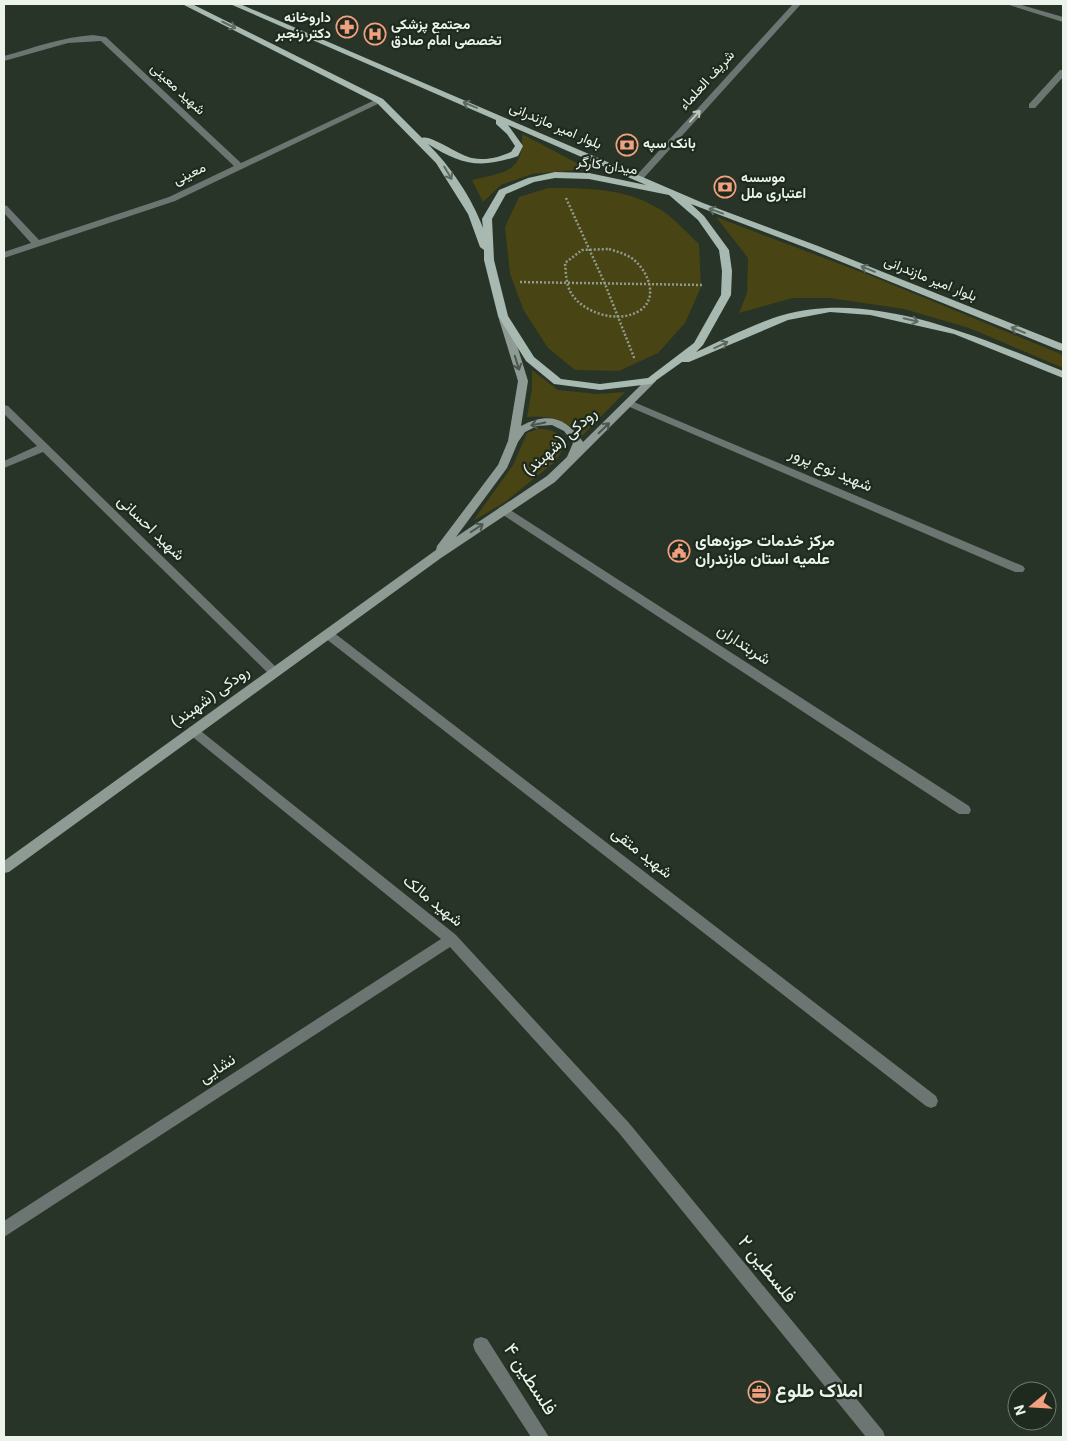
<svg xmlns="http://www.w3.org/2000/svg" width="1067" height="1441" font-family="Georgia,Vazirmatn,serif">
	<rect width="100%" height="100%" fill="#283428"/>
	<path fill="#484413" d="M522 134 588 169 532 174 501 185 483 202 472 180C504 172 524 173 522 134Z
		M548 188C587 188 627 188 661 210 675 219 687 233 699 244L701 287 685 323 658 353 619 371 575 370 548 348 524 311 510 274 505 227 519 197Z
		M716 217 869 275 1063 355V368L969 328 904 309 830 298H793L739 313 747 293 748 258Z
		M532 370 558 390 597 394 625 392 582 436C561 418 554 416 527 417L532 389Z
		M538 429C551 429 558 431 566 443L556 461 505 502 473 521 513 465 527 433Z"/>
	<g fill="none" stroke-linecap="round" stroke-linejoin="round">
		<path stroke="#919b91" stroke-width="2.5" stroke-dasharray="2 2" stroke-linecap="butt" d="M566 198 605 284 635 360
			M609 249C618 252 626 254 633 259 649 272 659 299 639 311 618 324 583 313 571 293 566 284 566 273 565 263L582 250Z
			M520 282 702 285"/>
		<path fill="#6c7571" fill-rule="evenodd" d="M793 4H801L642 180H636V176Z
			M1006 4H1018L1063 17V22Z
			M93 35 106 37 241 163 377 99 384 101 175 201 4 258V252L31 243 4 213V205L7 206 39 240 169 197 234 166 101 41 68 43 4 61V56C33 48 62 37 93 35Z
			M1060 70H1063V77L1035 108H1029V104Z
			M629 400 1023 566 1025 569 1023 572H1015L625 405 624 403Z
			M4 405 8 406 278 669 280 672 278 675H270L43 452 4 468V461L37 446 4 414Z
			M504 506 969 806 971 810 969 814H959L500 513 498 510 500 507Z
			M329 631 333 632 936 1096 938 1101 936 1106 931 1108 926 1106 325 638 323 635Z
			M193 726 197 728 456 935 629 1123 883 1431 885 1437H866L619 1133 450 947 4 1237V1221L441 939 189 734 187 731 189 728Z
			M481 1337 487 1339 549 1437H531L475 1351 473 1345 475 1339Z"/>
		<path fill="#8e9b95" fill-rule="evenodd" d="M503 313 508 316 528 381 521 426C548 412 566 417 583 442L647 379H655L656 381 555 482 441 558 9 872 4 873V861L436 550 437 546 498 465 508 441 518 381 498 316ZM552 425 564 431 573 443 567 457 547 476 456 537 507 468 518 442 525 432 537 426Z"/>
		<path fill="#a7b9b0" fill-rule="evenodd" d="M182 4H192L383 99 422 138C430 134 460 156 472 158 486 161 499 157 511 152L515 146 507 134 496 124V120L230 4H240L703 203 818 246 1063 344V351L1059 350 812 250 691 204 704 216 729 250 732 271 731 295 703 345 696 352C723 340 755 323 783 315 873 289 981 338 1063 371V378L954 334 870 315 830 312 788 320 689 362H682L651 384 600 390 554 384 526 361 498 316 484 260V250L480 247 468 214 436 163 377 103ZM508 125 646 185 589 173 555 172 528 178 499 190 482 219 483 228C472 198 451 167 428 144 461 165 481 169 518 156L523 146ZM555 178 589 179 669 195 698 220 719 250 722 271 721 295 694 343 648 378 600 384 561 379 534 357 508 316 494 260 492 219 506 194 534 182Z"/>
	</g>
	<defs><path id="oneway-shaft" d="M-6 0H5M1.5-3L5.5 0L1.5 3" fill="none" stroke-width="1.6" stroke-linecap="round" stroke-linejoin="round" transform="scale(1.25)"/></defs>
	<g stroke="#5c6a60">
		<use href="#oneway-shaft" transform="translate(229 25) rotate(26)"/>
		<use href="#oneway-shaft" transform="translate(470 105) rotate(-157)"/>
		<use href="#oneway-shaft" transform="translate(448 173) rotate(59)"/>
		<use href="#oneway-shaft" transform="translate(716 211) rotate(-160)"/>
		<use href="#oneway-shaft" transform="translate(868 269) rotate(-158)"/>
		<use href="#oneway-shaft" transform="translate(911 320) rotate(13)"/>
		<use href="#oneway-shaft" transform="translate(1018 330) rotate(-158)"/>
		<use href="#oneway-shaft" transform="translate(721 345) rotate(-25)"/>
	</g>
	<use stroke="#bfc7c0" href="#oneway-shaft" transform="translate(695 116) rotate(-48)"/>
	<g stroke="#4b574e">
		<use href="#oneway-shaft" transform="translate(517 363) rotate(73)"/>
		<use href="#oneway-shaft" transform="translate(538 424) rotate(168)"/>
		<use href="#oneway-shaft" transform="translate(604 428) rotate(-44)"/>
		<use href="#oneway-shaft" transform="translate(477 528) rotate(-34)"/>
	</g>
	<defs>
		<g id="pharmacy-ring" transform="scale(1.125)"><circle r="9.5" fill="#1e2a1e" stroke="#f2a07f" stroke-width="1.5"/><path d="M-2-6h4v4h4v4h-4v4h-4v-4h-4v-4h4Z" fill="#f2a07f"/></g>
		<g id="hospital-ring" transform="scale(1.125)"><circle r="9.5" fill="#1e2a1e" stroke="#f2a07f" stroke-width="1.5"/><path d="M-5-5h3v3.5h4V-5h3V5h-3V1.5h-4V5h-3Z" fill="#f2a07f"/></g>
		<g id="bank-ring" transform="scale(1.125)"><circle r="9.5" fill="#1e2a1e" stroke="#f2a07f" stroke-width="1.5"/><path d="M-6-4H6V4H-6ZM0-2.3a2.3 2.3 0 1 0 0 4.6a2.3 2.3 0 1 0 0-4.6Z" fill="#f2a07f"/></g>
		<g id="civic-ring" transform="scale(1.125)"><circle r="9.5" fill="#1e2a1e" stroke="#f2a07f" stroke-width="1.5"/><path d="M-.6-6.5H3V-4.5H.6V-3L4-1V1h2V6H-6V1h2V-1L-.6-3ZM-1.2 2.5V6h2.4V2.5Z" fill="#f2a07f"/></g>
		<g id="office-ring" transform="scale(1.125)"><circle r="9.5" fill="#1e2a1e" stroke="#f2a07f" stroke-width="1.5"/><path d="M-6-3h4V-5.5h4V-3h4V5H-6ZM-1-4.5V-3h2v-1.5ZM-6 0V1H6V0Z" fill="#f2a07f"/></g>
	</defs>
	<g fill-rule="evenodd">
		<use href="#pharmacy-ring" x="347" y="27"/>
		<use href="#hospital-ring" x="375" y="34"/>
		<use href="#bank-ring" x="627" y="145"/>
		<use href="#bank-ring" x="725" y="187"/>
		<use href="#civic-ring" x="679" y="551"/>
		<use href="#office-ring" x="759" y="1392"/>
	</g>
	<g text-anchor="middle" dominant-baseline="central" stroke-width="4.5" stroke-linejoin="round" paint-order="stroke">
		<g font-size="14" font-weight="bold" fill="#ebf3eb" stroke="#1e2a1e" text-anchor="start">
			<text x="331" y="19" text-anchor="end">داروخانه<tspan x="331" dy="16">دکتر رنجبر</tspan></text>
			<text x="391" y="26">مجتمع پزشکی<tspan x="391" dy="16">تخصصی امام صادق</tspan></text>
			<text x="643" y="145">بانک سپه</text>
			<text x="741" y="179">موسسه<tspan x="741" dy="16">اعتباری ملل</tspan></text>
		</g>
		<g font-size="14" fill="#ebf3eb" stroke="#1e2a1e">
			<text transform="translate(708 81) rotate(-48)">شریف العلماء</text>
			<text transform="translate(177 90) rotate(43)">شهید معینی</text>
			<text transform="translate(555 127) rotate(23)">بلوار امیر مازندرانی</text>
			<text transform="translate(607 167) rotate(8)">میدان کارگر</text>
			<text transform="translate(190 175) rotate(-25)">معینی</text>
			<text transform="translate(930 280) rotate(22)">بلوار امیر مازندرانی</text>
		</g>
		<g font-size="16" fill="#ebf3eb" stroke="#1e2a1e">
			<text transform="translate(561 443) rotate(-42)">رودکی (شهبند)</text>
			<text transform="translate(830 471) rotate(23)">شهید نوع پرور</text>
			<text transform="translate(150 529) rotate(44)">شهید احسانی</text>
			<text transform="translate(743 646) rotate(33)">شربتداران</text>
			<text transform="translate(211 698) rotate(-36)">رودکی (شهبند)</text>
			<text transform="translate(641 854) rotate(38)">شهید متقی</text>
			<text transform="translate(432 902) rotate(39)">شهید مالک</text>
			<text transform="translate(218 1070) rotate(-33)">نشایی</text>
		</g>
		<g font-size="16" font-weight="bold" fill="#ebf3eb" stroke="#1e2a1e" text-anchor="start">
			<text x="695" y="542">مرکز خدمات حوزه‌های<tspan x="695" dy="18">علمیه استان مازندران</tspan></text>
		</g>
		<g font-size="19" fill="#ebf3eb" stroke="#1e2a1e">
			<text transform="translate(766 1270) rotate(51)">فلسطین ۲</text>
			<text transform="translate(529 1380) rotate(57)">فلسطین ۴</text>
		</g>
		<g font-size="19" font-weight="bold" fill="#ebf3eb" stroke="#1e2a1e" text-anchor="start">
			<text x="775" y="1392">املاک طلوع</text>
		</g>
	</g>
	<rect width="1067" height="1441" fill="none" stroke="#ebf3eb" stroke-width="10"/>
	<g transform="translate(1032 1406) rotate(252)"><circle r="24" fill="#1e2a1e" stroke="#707a70"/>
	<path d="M0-4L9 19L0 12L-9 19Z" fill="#f2a07f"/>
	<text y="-8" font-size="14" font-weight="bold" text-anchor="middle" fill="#ebf3eb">N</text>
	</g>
</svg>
